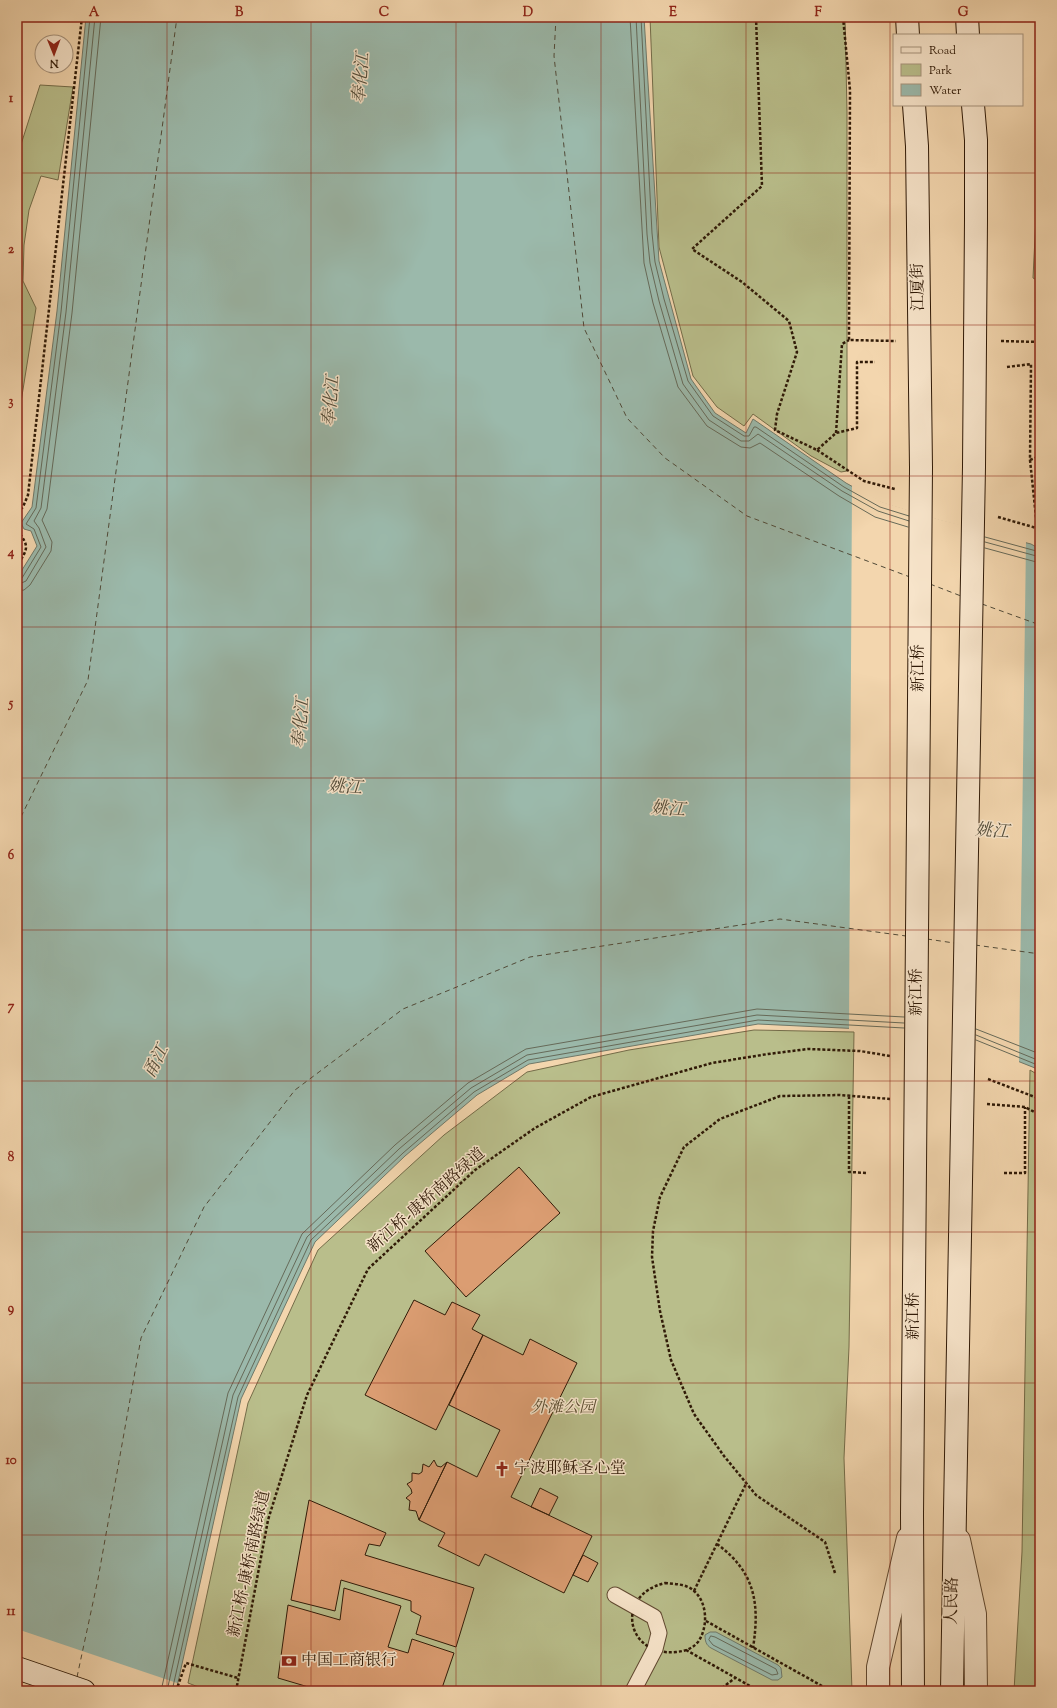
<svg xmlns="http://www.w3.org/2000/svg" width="1057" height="1708" font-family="'Sorts Mill Goudy','Noto Serif SC',serif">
	<rect width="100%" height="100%" fill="#f3d6ae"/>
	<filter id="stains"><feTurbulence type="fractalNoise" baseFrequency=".005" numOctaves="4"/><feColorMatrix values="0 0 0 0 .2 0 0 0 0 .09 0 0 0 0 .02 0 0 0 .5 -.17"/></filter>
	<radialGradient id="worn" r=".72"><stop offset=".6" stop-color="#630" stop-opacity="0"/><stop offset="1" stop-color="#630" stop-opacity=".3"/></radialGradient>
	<path fill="#b9be8b" stroke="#746c49" d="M650 17H845L847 112V471L841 472 811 456 753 414 744 426 717 407 693 376 659 247Z
		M1037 17H1040V282L1033 278 1039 156V35Z
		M40 85 73 87 58 180 41 176 29 210 24 245 23 281 36 308 17 427V157Z
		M754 1030 854 1032 849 1347 844 1458 852 1691H209L188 1683 248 1403 318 1250 444 1135 527 1072 629 1050Z
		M1030 1070 1040 1076V1691H1014L1022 1552Z"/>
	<path fill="#9bb9ab" stroke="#707969" d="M86 17H644L659 261 691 379 715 413 746 433 753 419 846 483 882 503 941 521 1031 544 1040 549V1070L957 1037 884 1030 758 1024 529 1064 477 1095 405 1156 315 1242 241 1399 176 1691H17V578L37 546 31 531 24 529 21 523 32 507 57 311Z
		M710 1632H716L778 1665 781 1668 782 1677 778 1680H772L711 1648C706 1645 705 1641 705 1635Z"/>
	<path fill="#f3d6ae" d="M852 484 882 502 941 520 1026 541 1019 1064 957 1039 884 1032 849 1030Z
		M17 1629 180 1684 178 1691H17Z"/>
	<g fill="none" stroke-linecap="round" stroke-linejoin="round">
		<path stroke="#666a59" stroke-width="1" d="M630 17 644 263 653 303 678 387 707 426 741 447 750 448 760 443 839 496 875 517 908 527
			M636 17 647 234 650 263 659 301 683 384 709 420 741 441H749L758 434 842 491 878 511 909 521
			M641 17 652 233 655 262 664 299 688 381 713 416 744 436H749L754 427H756L844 487 880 507 909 516
			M985 537 1040 552
			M985 542 1040 557
			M985 548 1040 563
			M17 580 22 578 41 547 34 529 26 524 36 508 61 312 90 17
			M17 585 26 581 46 547 39 528 34 521 41 508 66 312 95 17
			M17 591 24 590 30 585 51 551 52 542 42 520 47 509 72 313 101 17
			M976 1029 1040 1054
			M976 1035 1040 1061
			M976 1040 1040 1066
			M711 1636 715 1637 776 1669 778 1674 772 1675 713 1645 709 1640Z
			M161 1691 228 1393 302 1234 395 1145 468 1083 526 1049 757 1009 904 1017
			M167 1691 233 1395 307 1237 399 1149 471 1088 527 1055 757 1015 904 1023
			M172 1691 238 1397 311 1240 403 1153 474 1092 528 1060 758 1020 904 1028"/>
		<path stroke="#504a38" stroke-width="1" stroke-dasharray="5 4" stroke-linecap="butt" d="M556 17 554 56 584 328 627 418 665 458 747 516 910 577
			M930 584 961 596
			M982 604 1040 625
			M17 825 88 680 177 17
			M927 939 954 943
			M975 945 1040 954
			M77 1677 98 1579 141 1338 204 1207 295 1090 403 1009 530 957 780 919 906 936"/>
	</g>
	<path fill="#db9d72" stroke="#301a07" d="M519 1167 560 1213 466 1297 425 1251Z
		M414 1300 445 1315 452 1302 480 1315 472 1329 483 1335 436 1430 365 1395Z
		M483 1335 523 1355 530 1339 577 1363 511 1497 592 1536 564 1593 485 1554 479 1566 438 1546 445 1533 419 1520 447 1462 477 1477 500 1430 449 1405Z
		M434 1460 437 1466 441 1467 447 1462 419 1520 416 1511 409 1510 410 1501 406 1498 412 1493 411 1489 407 1484 412 1481V1473L419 1474 422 1472 423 1464 429 1467Z
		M540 1488 558 1497 549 1515 531 1507Z
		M309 1500 386 1533 380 1546 369 1544 365 1555 474 1588 456 1647 416 1634 421 1616 411 1611V1601L341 1580 335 1611 291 1600Z
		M583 1555 598 1563 588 1582 573 1575Z
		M344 1588 401 1606 388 1647 408 1653 412 1639 454 1653 441 1691H322L278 1678 288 1605 340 1620Z"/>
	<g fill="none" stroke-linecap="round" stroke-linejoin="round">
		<g stroke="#614931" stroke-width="17">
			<path id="service" d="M615 1595 654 1617 659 1633 655 1649 633 1691"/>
		</g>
		<g stroke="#614931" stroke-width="24">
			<path id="minor" d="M959 1540 975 1614 976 1691
				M878 1691V1667L908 1538"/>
		</g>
		<g stroke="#301a07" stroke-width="24">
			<path id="secondary" d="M907 17 908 35
				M967 17 968 35
				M912 1515 913 1691
				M17 1668 84 1691
				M952 1691 955 1511"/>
		</g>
		<path stroke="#301a07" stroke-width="2.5" stroke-dasharray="3 2" stroke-linecap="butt" d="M756 17 762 186 692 249 742 282 789 321 797 352 777 414 775 430 817 450 836 433 857 428V362H875
			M843 17 850 90 849 340 896 341
			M1001 341 1040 342
			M1007 367 1031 364 1030 460 1037 527
			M836 433 842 344 849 340
			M817 450 864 481 895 489
			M1030 460 1040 456
			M17 513 23 507 28 495 82 17
			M998 517 1040 529
			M17 530C30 547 28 548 17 566
			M988 1079 1040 1099
			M849 1096V1172L868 1173
			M987 1104 1025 1107 1040 1115
			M1004 1173H1025V1107
			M717 1544C755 1572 760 1603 753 1648
			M835 1573 825 1542 756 1495 724 1456 694 1414 671 1360 660 1311 652 1257 653 1231 660 1197 684 1147 720 1119 780 1096 840 1095 890 1099
			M1036 1581H1040
			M665 1583C675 1584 687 1584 694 1591 708 1603 708 1628 698 1642 692 1649 685 1651 676 1652 626 1657 614 1595 665 1583Z
			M694 1591 746 1484
			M706 1621 831 1691
			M686 1650 759 1691
			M176 1691 186 1663 238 1678
			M236 1691 268 1520 307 1395 368 1269 475 1170 535 1128 591 1097 712 1063 768 1054 808 1049 860 1051 890 1056
			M718 1691 735 1678"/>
		<use href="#service" stroke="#f7e4ca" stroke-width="15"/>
		<use href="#minor" stroke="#f7e4ca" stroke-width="22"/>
		<use href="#secondary" stroke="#f7e4ca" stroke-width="22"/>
		<g stroke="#301a07" stroke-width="24" stroke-linecap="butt">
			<path id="secondary-bridge" d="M955 1511 974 467 976 220V140L973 105
				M912 1515 921 468 917 146 914 105"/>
		</g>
		<use href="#secondary-bridge" stroke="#f7e4ca" stroke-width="22"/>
	</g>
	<path fill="none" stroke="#8f2418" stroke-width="1" stroke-opacity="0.55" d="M167 17V1691M311 17V1691M456 17V1691M601 17V1691M746 17V1691M890 17V1691M17 173H1040M17 325H1040M17 476H1040M17 627H1040M17 778H1040M17 930H1040M17 1081H1040M17 1232H1040M17 1383H1040M17 1535H1040"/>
	<defs>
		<g id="church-bare" transform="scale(1.2)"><path d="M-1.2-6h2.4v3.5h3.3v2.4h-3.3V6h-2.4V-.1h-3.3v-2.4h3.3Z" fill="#8f2418" stroke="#f7e4ca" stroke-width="2.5" paint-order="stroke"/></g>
		<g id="bank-bare" transform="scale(1.2)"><path d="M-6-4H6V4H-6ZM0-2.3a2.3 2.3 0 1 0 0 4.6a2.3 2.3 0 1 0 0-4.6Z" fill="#8f2418" stroke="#f7e4ca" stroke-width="2.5" paint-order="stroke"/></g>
	</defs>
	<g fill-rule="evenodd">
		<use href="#church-bare" x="502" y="1469"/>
		<use href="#bank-bare" x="289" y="1661"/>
	</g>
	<g text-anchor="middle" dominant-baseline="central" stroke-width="3" stroke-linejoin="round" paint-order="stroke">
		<g font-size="16" fill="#301a07" stroke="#f7e4ca">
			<text transform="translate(919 287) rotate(-91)">江厦街</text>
			<text transform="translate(919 668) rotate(-90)">新江桥</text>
			<text transform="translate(917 992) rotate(-90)">新江桥</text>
			<text transform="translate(427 1201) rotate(-41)">新江桥-康桥南路绿道</text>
			<text transform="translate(914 1316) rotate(-90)">新江桥</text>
			<text transform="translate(250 1564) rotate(-78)">新江桥-康桥南路绿道</text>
			<text transform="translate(953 1601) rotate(-89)">人民路</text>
		</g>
		<g font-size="16" font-style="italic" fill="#594b2f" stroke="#f7e4ca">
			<text x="563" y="1408">外滩公园</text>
		</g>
		<g font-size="16" fill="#301a07" stroke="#f7e4ca" text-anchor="start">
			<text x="514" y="1469">宁波耶稣圣心堂</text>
			<text x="301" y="1661">中国工商银行</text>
		</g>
		<g font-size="17" font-style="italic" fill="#504a38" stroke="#f7e4ca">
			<text transform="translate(362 78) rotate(-85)">奉化江</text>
			<text transform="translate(332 401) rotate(-85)">奉化江</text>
			<text transform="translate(302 723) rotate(-85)">奉化江</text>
			<text transform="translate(345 788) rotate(4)">姚江</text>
			<text transform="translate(668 810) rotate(4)">姚江</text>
			<text transform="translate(992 832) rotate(4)">姚江</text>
			<text transform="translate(157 1062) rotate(-63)">甬江</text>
		</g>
	</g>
	<rect width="1057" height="1708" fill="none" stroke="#f3d6ae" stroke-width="44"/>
	<rect x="893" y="34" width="130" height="72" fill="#f7e4ca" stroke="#a7937c"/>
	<rect x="901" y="47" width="20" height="6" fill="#f7e4ca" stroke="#a7937c"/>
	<text x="929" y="54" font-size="12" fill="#301a07">Road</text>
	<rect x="901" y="64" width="20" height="12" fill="#b9be8b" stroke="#a7937c"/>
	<text x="929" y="74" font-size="12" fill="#301a07">Park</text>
	<rect x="901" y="84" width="20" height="12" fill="#9bb9ab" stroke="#a7937c"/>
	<text x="929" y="94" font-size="12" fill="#301a07">Water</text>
	<g transform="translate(54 54) rotate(179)"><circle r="19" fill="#f7e4ca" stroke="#a7937c"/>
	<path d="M0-3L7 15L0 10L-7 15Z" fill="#8f2418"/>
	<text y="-6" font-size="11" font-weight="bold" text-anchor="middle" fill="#301a07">N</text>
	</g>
	<rect x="22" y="22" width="1013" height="1664" fill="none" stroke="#8f2418" stroke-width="1.5"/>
	<g font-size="13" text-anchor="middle" font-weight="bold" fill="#8f2418">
		<text x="94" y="16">A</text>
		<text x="239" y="16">B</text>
		<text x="384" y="16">C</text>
		<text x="528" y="16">D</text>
		<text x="673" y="16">E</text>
		<text x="818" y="16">F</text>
		<text x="963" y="16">G</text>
		<text x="11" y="102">1</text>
		<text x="11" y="253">2</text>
		<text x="11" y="405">3</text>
		<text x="11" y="556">4</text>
		<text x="11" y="707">5</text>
		<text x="11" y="859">6</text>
		<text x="11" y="1010">7</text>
		<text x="11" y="1161">8</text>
		<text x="11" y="1312">9</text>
		<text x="11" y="1464">10</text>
		<text x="11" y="1615">11</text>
	</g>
	<rect width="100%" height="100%" filter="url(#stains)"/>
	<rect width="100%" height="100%" fill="url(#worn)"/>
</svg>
